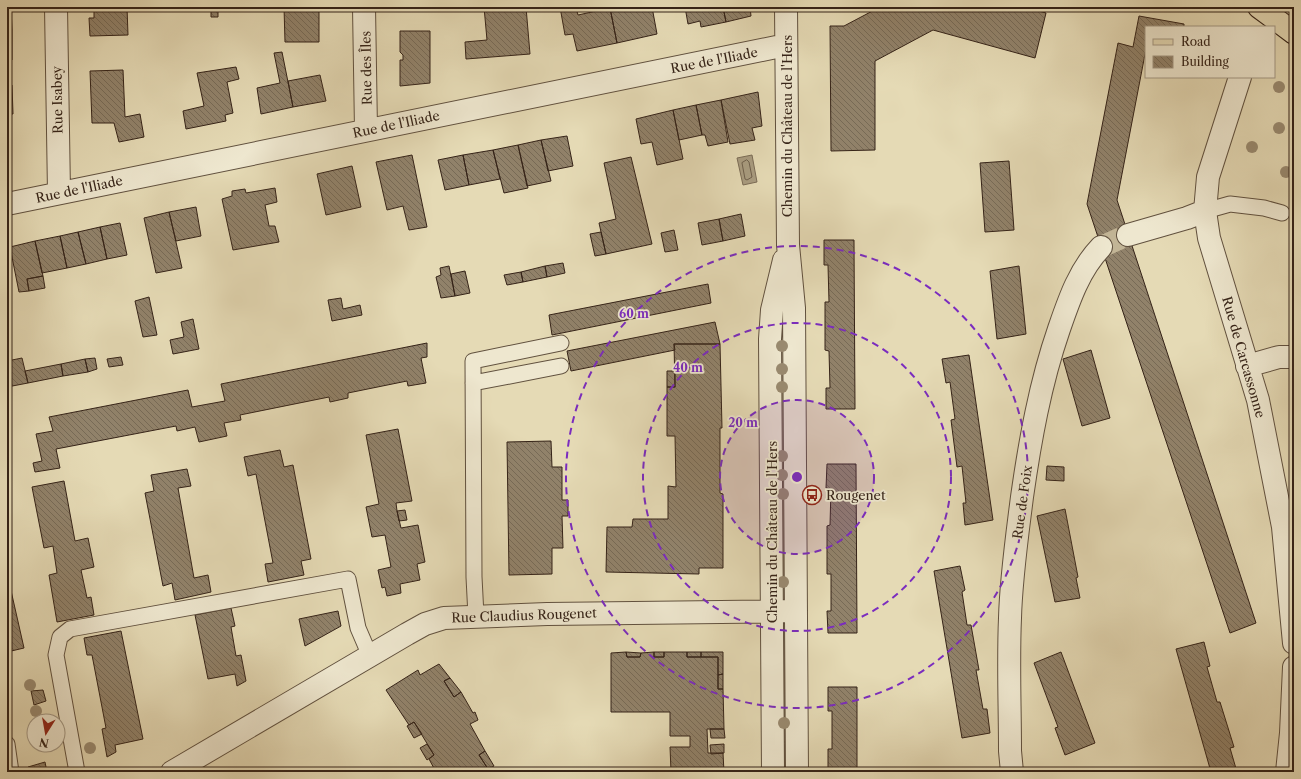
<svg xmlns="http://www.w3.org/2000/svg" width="1301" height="779" font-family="'Libre Caslon Text',serif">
	<defs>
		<pattern id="building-back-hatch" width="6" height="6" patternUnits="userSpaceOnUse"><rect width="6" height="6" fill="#91826a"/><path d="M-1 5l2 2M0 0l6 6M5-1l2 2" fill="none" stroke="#776a56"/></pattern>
	</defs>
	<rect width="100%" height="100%" fill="#e5dab5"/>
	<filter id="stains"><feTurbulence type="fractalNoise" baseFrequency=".005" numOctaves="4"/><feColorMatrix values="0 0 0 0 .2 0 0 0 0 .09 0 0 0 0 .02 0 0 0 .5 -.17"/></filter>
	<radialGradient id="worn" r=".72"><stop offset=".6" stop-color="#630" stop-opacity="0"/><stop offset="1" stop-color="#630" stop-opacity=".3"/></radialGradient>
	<path fill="#a99c80" stroke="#7b6c56" d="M752 155 757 182 743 185 737 158Z"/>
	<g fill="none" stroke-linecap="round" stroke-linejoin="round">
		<path stroke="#6f604c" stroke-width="1" d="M747 160 749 162 752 177 747 180 745 179 742 163Z"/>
	</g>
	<path fill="url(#building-back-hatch)" stroke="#352318" d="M7 7H11L12 30H7Z
		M94 7H127L128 35 90 36 89 18H94Z
		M211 7H218V17H211Z
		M284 7H319V42H285Z
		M484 7H526L530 54 466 59 465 42 487 40Z
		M560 7H576L578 15 610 8 617 43 577 51 573 34 565 35Z
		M616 7H652L657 34 617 43 610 8Z
		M685 7H723L726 22 701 27 700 21 688 24Z
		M723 7H750L751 16 726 22Z
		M880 7H1025L1046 13 1035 58 933 30 875 61V150L831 151 830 26H844Z
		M1139 16 1184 24V27H1146V49L1117 200 1256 623 1230 633 1087 204 1118 43 1133 47Z
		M7 30H12V60H7Z
		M400 31H430V83L400 86V60H403V55L400 52Z
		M282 52 293 107 261 114 257 88 280 83 274 53Z
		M236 67 239 79 227 82 233 113 225 115 226 121 186 129 183 111 204 106 197 73Z
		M123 70 125 117 140 114 144 137 119 142 114 123H92L90 71Z
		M320 75 326 101 293 107 288 81Z
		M7 85H12L13 114H7Z
		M758 92 762 126 752 128 755 140 730 144 721 100Z
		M721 100 728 142 708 146 705 135H702L696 105Z
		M696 105 702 135 679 140 673 110Z
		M673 110 683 159 657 165 652 142 641 144 636 119Z
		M567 136 573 166 548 171 541 140Z
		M541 140 551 181 527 186 518 145Z
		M518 145 528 188 504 193 493 150Z
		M493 150 500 179 469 185 463 155Z
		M412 155 427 227 409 230 403 206 387 210 376 162Z
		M463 155 469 185 445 190 438 160Z
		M631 157 652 244 606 254 599 223 616 219 604 163Z
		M1009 161 1014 230 985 232 980 163Z
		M352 166 361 207 326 215 317 174Z
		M275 188 277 202 265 205 269 226H275L279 242 233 250 222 199 232 196V191L245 189 246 193Z
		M196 207 201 236 176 241 169 212Z
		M169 212 182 268 156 273 144 218Z
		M741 214 745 236 723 241 719 219Z
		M719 219 723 241 702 245 698 223Z
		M120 223 127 255 107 259 100 227Z
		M100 227 107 259 86 264 78 232Z
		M674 230 678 250 665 252 661 233Z
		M78 232 86 264 67 268 60 236Z
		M601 232 606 254 595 256 590 234Z
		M60 236 67 268 42 273 35 241Z
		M824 240H854L855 409H826V388H830L829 351 825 350V302H829L828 265H824Z
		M35 241 43 276 27 279 29 291 19 292 10 247Z
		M563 263 565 273 547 277 545 266Z
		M449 266 455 296 441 298 436 277 441 275 440 268Z
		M545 266 547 277 523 282 521 272Z
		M1019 266 1026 334 997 339 990 271Z
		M465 271 470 293 455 296 451 274Z
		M521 272 523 282 507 285 504 275Z
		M43 276 45 288 29 291 27 279Z
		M708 284 711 303 552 335 549 315Z
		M149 297 157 335 143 337 135 301Z
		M341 298 343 309 360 305 362 315 332 321 328 300Z
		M193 319 199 349 173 354 170 340 184 337 181 322Z
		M715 322 720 344H674L675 350 571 371 567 351Z
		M427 343V357L421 358 426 383 408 386 407 381 348 393V398L330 402 329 397 240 415 241 420 224 423 227 436 199 442 195 427 177 431 176 426 56 449 60 468 35 472 33 463 42 461 36 434 53 431 49 417 188 390 192 407 225 401 221 384Z
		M674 344H720L722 428H720V493L723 494V568H699V574L606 572 607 527H632L633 519H668V486L676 487 675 436H667V387H675Z
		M1091 350 1110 418 1082 426 1063 359Z
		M969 355 993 520 965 525 963 503H966L962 466 957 467 951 420 955 419 950 382 946 383 942 359Z
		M121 357 123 365 109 367 107 359Z
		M22 358 28 383 7 387V361Z
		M95 358 97 369 88 372 85 359Z
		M85 359 88 372 63 376 61 364Z
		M61 364 63 376 28 383 25 371Z
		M667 371H675V387H667Z
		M398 429 412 501 396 503 397 511 401 528 418 525 425 562 417 564 420 580 400 584 401 593 387 596 385 587 382 588 378 570 391 567 385 535 372 537 366 507 379 504 366 435Z
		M551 441 552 467H562V500H568V516H562L563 548H552V574L509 575 507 442Z
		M280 450 284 467 293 465 311 559 301 561 304 575 268 582 265 564 273 563 256 474 248 476 244 457Z
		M827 464H856L857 633H828L827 611H831V574H827V526L830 525 831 489 826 488Z
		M1047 466 1064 467V481L1046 480Z
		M187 469 191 486 178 488 194 578 208 575 211 592 175 600 172 583 163 586 145 493 154 491 151 475Z
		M64 481 75 541 88 538 94 567 81 570 87 598 91 597 94 615 57 622 49 575 57 573 53 546 44 548 32 487Z
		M1065 509 1078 577 1076 578 1080 598 1055 602 1037 516Z
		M405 510 407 520 399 521 397 511Z
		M960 566 965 590 962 592 967 625H971L979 670H976L983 709H987L990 733 962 738 934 571Z
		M7 573 24 648 7 652Z
		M231 608 235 626 231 627 236 656 241 655 246 681 237 686 235 674 208 679 195 615Z
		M338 611 341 626 305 646 299 619Z
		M121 631 143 739 115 745 116 752 107 757 102 729 106 728 92 655H87L84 638Z
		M1204 642 1210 666 1207 667 1217 702H1220L1234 747 1230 748 1237 772H1211L1176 649Z
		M626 652 627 657H640L641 653 654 652V657H664V652H687V657H718V689H723L724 729H707L708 753H723L724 772H665L671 771 670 747H690V736H670V712H611V653Z
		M626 652 641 653 640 657H627Z
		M654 652H664V657H654Z
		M687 652H701V657H687Z
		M701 652H723V674L718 675V657H701Z
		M1061 652 1095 743 1065 755 1055 728 1058 727 1034 663Z
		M439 664 450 678 444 681 454 697 461 692 473 713 475 712 478 720 470 724 485 751 479 755 490 772H436L429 759 434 755 414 722 409 725 386 690 418 670 420 675Z
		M723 674V689H718V675Z
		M450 678 461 692 454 697 444 681Z
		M828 687H857V772H828V749H832V711H828Z
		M43 690 46 701 34 705 31 691Z
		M414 722 422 734 414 738 407 726Z
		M710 729H724L725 738H711Z
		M427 744 434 755 427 760 420 748Z
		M724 744V753L711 754 710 745Z
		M485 751 494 766 488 769 479 755Z
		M45 762 47 772H30L28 767Z"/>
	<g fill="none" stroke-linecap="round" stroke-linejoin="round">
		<path stroke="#c2b596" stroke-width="22" stroke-dasharray="22 11" stroke-linecap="butt" d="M1101 247 1128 235"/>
		<g stroke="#61513f" stroke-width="17">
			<path id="lane" d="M1205 211 1230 204 1264 208 1282 213
				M473 383 561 366
				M476 616 474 577 473 361 561 343
				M7 744 11 772
				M77 772 56 655 60 637 70 629 348 579 358 628 370 656"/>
		</g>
		<g stroke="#61513f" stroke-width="24">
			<path id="street" d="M56 7 59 193
				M364 7 366 130
				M786 7 788 245 794 308 797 772
				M1240 77 1208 177 1205 211 1209 238 1258 400 1283 527 1294 643
				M7 204 786 45
				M1128 235 1187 218 1205 211
				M1247 366 1279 357H1294
				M172 772 407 634 425 624 444 618 547 614 796 611
				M773 772 770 339 772 310 784 260
				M1012 772 1010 751C1010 706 1008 662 1010 618 1011 578 1017 537 1022 497 1030 441 1040 384 1059 329 1069 300 1079 270 1101 247
				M1287 772 1291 733 1294 667"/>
		</g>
		<g stroke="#352318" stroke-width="24">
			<path id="primary" d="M1259 7 1294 33"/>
		</g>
		<use href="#lane" stroke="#eee7cf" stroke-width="15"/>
		<use href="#street" stroke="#eee7cf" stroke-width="22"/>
		<use href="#primary" stroke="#e5dab5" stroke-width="22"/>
	</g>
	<g fill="#998a70">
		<circle cx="1279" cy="87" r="6"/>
		<circle cx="1279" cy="128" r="6"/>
		<circle cx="1252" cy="147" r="6"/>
		<circle cx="1286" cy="172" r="6"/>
		<circle cx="782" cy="346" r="6"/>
		<circle cx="782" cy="369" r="6"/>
		<circle cx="782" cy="387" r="6"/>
		<circle cx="782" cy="456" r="6"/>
		<circle cx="782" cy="475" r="6"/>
		<circle cx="783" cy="494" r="6"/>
		<circle cx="783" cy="582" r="6"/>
		<circle cx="30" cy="685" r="6"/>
		<circle cx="36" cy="711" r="6"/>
		<circle cx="784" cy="723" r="6"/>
		<circle cx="90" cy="748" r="6"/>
	</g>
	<circle cx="797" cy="477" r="77" fill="#7b2cbf" fill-opacity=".12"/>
	<g fill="none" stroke="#7b2cbf" stroke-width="2" stroke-dasharray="7 5">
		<circle cx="797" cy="477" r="77"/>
		<circle cx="797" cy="477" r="154"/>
		<circle cx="797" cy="477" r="231"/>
	</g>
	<defs>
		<g id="bus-ring" transform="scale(1)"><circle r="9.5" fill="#eee7cf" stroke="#8f2418" stroke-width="1.5"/><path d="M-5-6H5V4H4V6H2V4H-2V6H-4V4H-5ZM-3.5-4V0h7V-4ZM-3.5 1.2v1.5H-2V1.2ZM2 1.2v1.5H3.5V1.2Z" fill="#8f2418"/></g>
	</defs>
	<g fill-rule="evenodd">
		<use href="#bus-ring" x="812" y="495"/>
	</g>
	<g text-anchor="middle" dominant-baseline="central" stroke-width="3.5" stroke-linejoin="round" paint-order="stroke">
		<g font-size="13" fill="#352318" stroke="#eee7cf">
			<text transform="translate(714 60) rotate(-11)">Rue de l'Iliade</text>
			<text transform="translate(366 68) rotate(-91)">Rue des Îles</text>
			<text transform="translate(57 100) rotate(-91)">Rue Isabey</text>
			<text transform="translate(396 124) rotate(-12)">Rue de l'Iliade</text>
			<text transform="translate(787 126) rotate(-90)">Chemin du Château de l'Hers</text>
			<text transform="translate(79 189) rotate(-12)">Rue de l'Iliade</text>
			<text transform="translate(1244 357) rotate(74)">Rue de Carcassonne</text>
			<text transform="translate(1022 502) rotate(-82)">Rue de Foix</text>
			<text transform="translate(772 532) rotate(-90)">Chemin du Château de l'Hers</text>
			<text transform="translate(524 615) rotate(-2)">Rue Claudius Rougenet</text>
		</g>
		<g font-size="13" fill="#352318" stroke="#eee7cf" text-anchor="start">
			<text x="826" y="495">Rougenet</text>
		</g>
	</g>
	<circle cx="797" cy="477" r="6" fill="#7b2cbf" stroke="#eee7cf" stroke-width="2"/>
	<g font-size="12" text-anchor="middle" font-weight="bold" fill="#7b2cbf" stroke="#eee7cf" stroke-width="3.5" stroke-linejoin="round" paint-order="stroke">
		<text x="634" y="318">60 m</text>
		<text x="688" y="372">40 m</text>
		<text x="743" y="427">20 m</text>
	</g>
	<rect width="1301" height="779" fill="none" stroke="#e5dab5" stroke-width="24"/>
	<rect x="8" y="8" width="1285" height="763" fill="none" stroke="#352318" stroke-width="2"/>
	<rect x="12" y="12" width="1277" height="755" fill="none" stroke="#352318"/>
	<rect x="1145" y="26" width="130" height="52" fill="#eee7cf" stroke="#a49986"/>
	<rect x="1153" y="39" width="20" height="6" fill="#e5dab5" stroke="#a49986"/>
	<text x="1181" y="46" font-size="12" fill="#352318">Road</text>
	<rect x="1153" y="56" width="20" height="12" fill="url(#building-back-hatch)" stroke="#a49986"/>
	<text x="1181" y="66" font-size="12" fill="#352318">Building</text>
	<g transform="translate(46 733) rotate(191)"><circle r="19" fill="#eee7cf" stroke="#a49986"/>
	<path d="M0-3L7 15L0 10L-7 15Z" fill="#8f2418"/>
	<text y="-6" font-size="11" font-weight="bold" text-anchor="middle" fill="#352318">N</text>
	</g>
	<rect width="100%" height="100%" filter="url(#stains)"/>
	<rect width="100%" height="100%" fill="url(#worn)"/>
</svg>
